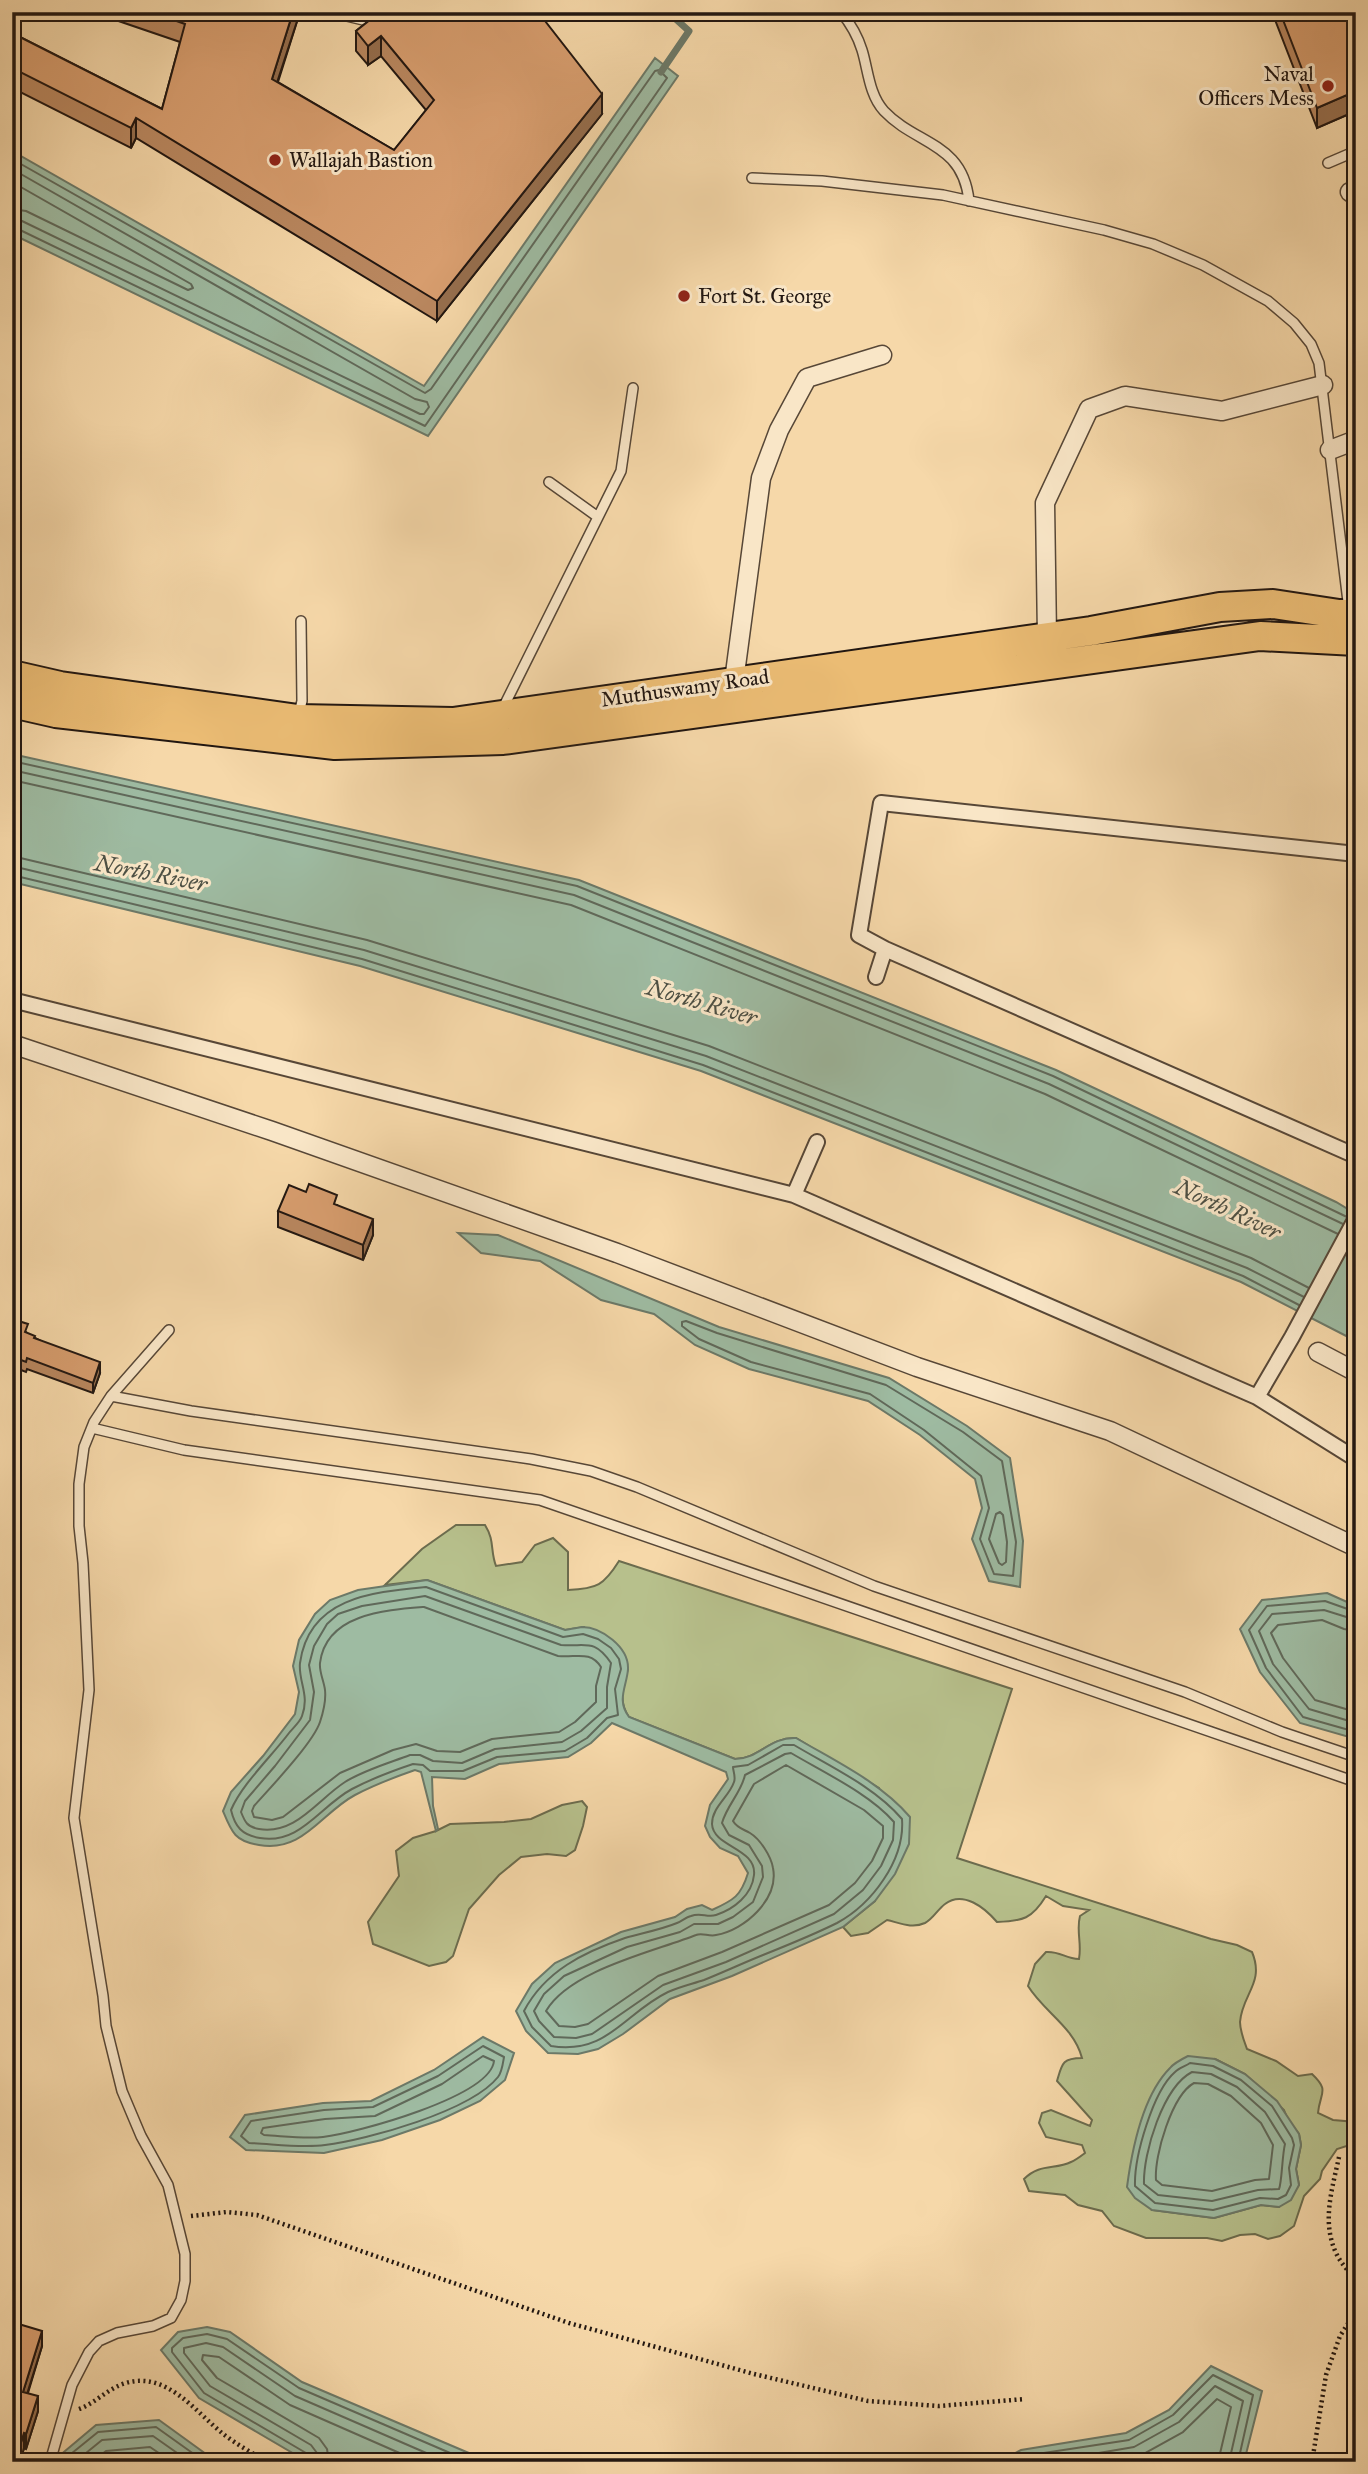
<svg xmlns="http://www.w3.org/2000/svg" width="1368" height="2474" font-family="'IM FELL Great Primer',serif">
	<rect width="100%" height="100%" fill="#f6d8a9"/>
	<filter id="stains"><feTurbulence type="fractalNoise" baseFrequency=".00286" numOctaves="4"/><feColorMatrix values="0 0 0 0 .2 0 0 0 0 .09 0 0 0 0 .02 0 0 0 .5 -.17"/></filter>
	<radialGradient id="worn" r=".72"><stop offset=".6" stop-color="#630" stop-opacity="0"/><stop offset="1" stop-color="#630" stop-opacity=".3"/></radialGradient>
	<path fill="#b7c08c" stroke="#6c6c4e" stroke-width="2" fill-rule="evenodd" d="M456 1525H485C495 1541 490 1550 496 1566L522 1562 535 1545 553 1538 568 1552V1590C597 1589 604 1585 619 1561L1012 1689 957 1858 1211 1939 1237 1945 1252 1952C1265 1983 1242 1994 1240 2022 1240 2031 1244 2041 1247 2049L1276 2061 1298 2076 1312 2074C1330 2091 1320 2092 1318 2113L1333 2120 1356 2122V2143L1337 2149 1322 2171 1320 2179 1304 2196 1294 2226 1280 2236 1268 2239 1255 2234 1240 2235 1222 2241 1207 2238H1146L1114 2226 1102 2211 1078 2205 1065 2195 1029 2191 1024 2179C1040 2163 1055 2170 1071 2162 1076 2160 1081 2156 1085 2153L1082 2145 1046 2137 1039 2123 1042 2113 1051 2110 1090 2126 1092 2120 1057 2081C1062 2064 1062 2058 1082 2058 1074 2027 1044 2012 1028 1986L1035 1964 1046 1952C1061 1951 1065 1959 1079 1959 1082 1943 1076 1931 1080 1916L1089 1910 1063 1906 1046 1896C1032 1919 1023 1921 997 1922 985 1908 963 1890 945 1904 938 1909 933 1919 925 1923 912 1929 900 1923 887 1920L868 1933 851 1936 843 1927 875 1901 879 1788 796 1738C769 1737 759 1759 735 1759L629 1717C618 1702 623 1685 628 1669L584 1627 565 1630 427 1580 385 1585 422 1549ZM1215 2059 1245 2074 1284 2110 1288 2120 1299 2134 1301 2145 1296 2169 1299 2185 1279 2207 1261 2205 1214 2218 1152 2210Z
		M582 1801 587 1807 583 1826 575 1850 566 1856 547 1854 521 1857 499 1875 469 1909 453 1956 446 1962 429 1966 373 1944 368 1922 399 1876 396 1851 413 1838 436 1831 450 1824 504 1822 531 1819 562 1805Z"/>
	<path fill="#9ebba2" stroke="#6c7968" stroke-width="2" d="M655 58 678 76 428 436 12 234V151L424 386Z
		M12 754 579 880 1056 1070 1336 1202 1356 1214V1341L1241 1282 701 1071 360 966 12 882Z
		M458 1233 498 1235 719 1327 889 1378 967 1426 1010 1458 1023 1541 1020 1587 989 1581 972 1539 982 1508 975 1479 920 1435 868 1401 749 1369 695 1345 654 1314 601 1300 540 1261 481 1253Z
		M427 1580 565 1630C570 1629 576 1628 582 1627 601 1627 629 1647 628 1669 627 1686 616 1700 629 1717L735 1759C759 1759 769 1737 796 1738 835 1761 880 1782 910 1817L909 1844 895 1874 875 1901 843 1927 732 1976 670 1999 623 2034 598 2049 578 2054 548 2053 526 2031 516 2011 532 1984 555 1963 621 1932 675 1917 687 1909 702 1905 712 1910C734 1900 741 1896 748 1873L738 1856 720 1848 710 1837 705 1826 710 1805 728 1779 726 1772 612 1723 591 1743 568 1757 499 1764 465 1779 432 1777 433 1806 438 1829 436 1831 421 1772 415 1770C395 1777 374 1785 355 1795 321 1813 303 1853 259 1845 235 1841 232 1833 223 1811L231 1792 263 1756 295 1714 299 1692 293 1666 299 1640 315 1614 330 1600 358 1590Z
		M1327 1593 1356 1606V1739L1300 1723 1260 1672 1240 1629 1262 1600Z
		M483 2037 514 2053 505 2080 480 2101 440 2120 382 2140 324 2153 246 2150 230 2137 245 2115 323 2103 371 2101 434 2070Z
		M1188 2056 1215 2059 1245 2074 1277 2101 1299 2134 1301 2145 1296 2169 1299 2185 1291 2200 1279 2207 1261 2205 1214 2218 1152 2210 1135 2198 1127 2187C1132 2149 1142 2096 1170 2068 1174 2063 1182 2059 1188 2056Z
		M207 2327 230 2332 302 2382 490 2462H308L199 2398 161 2350 178 2332Z
		M1211 2366 1262 2391 1244 2462H998L1021 2450 1126 2433 1169 2410Z
		M159 2420 217 2462H52L96 2425Z"/>
	<g fill="none" stroke-linecap="round" stroke-linejoin="round">
		<path stroke="#60695a" stroke-width="2" d="M12 159 425 393 431 389 655 71 659 70 667 78 425 426 18 229 12 228
			M12 169 415 399 427 402 429 407 424 414H420L22 221 12 219
			M12 182 191 284 193 288 188 290 26 211 12 209
			M12 761 577 886 1053 1076 1347 1217
			M12 770 574 895 1049 1084 1343 1224
			M12 780 571 905 1045 1094 1338 1234
			M12 856 367 940 709 1046 1251 1258 1309 1288
			M12 866 364 950 706 1056 1247 1268 1304 1297
			M12 875 362 959 703 1065 1243 1276 1299 1305
			M686 1321 717 1333 886 1385 963 1432 1002 1461 1016 1542 1013 1576 994 1574 980 1539 989 1508 981 1476 924 1430 870 1394 751 1362 699 1339 682 1326V1322Z
			M1000 1512 1003 1515 1007 1542 1006 1562 1002 1565 999 1563 989 1539 996 1514Z
			M426 1587 563 1637 583 1634 598 1639 611 1648 619 1659 621 1669 615 1689 618 1715 607 1718 587 1738 565 1751 497 1757 463 1771H430L423 1765 413 1764C392 1771 371 1779 352 1789 320 1806 300 1845 260 1838 242 1835 235 1827 231 1810 242 1784 271 1757 289 1733 293 1728 300 1722 302 1716 310 1695 298 1681 300 1663 309 1597 373 1592 426 1587Z
			M425 1596 561 1645C586 1647 594 1638 611 1663L607 1687V1708L581 1731 562 1742 495 1749 462 1763 433 1761 420 1755H410C389 1763 364 1770 345 1782 317 1800 296 1835 259 1829 247 1827 245 1822 241 1812L245 1801 275 1766 310 1720 314 1692 309 1665 314 1646 327 1624 338 1614 362 1606Z
			M424 1607 558 1656C576 1658 590 1650 601 1667L596 1686V1702L575 1722 559 1732 492 1739 460 1752 437 1751 416 1744 393 1750 340 1773 283 1817 272 1820 254 1817 252 1811 254 1806C270 1788 313 1743 320 1722 323 1713 326 1699 325 1690 324 1681 319 1672 320 1663 326 1614 385 1610 424 1607Z
			M1356 1612 1325 1601 1267 1606 1249 1630 1266 1668 1303 1717 1356 1732
			M1356 1620 1324 1610 1272 1614 1259 1631 1273 1664 1309 1709 1356 1723
			M1356 1631 1344 1629 1322 1620 1278 1625 1271 1633 1283 1658 1315 1700 1356 1712
			M783 1745H794C831 1767 875 1787 902 1819 905 1860 872 1904 837 1923 813 1935 788 1945 763 1955 743 1963 724 1972 704 1980 692 1984 679 1987 668 1992 624 2013 608 2055 551 2046L532 2027 524 2011C545 1971 584 1952 625 1938 642 1933 660 1930 677 1923 682 1921 686 1917 691 1916 701 1912 707 1918 716 1915 734 1909 752 1895 754 1875 757 1848 713 1847 712 1824 712 1807 729 1797 734 1782 736 1777 733 1771 733 1767L748 1765Z
			M791 1753C823 1772 870 1794 894 1822L893 1840 881 1866 863 1890 834 1914 726 1962 663 1985 592 2034 576 2038 554 2037 539 2021 534 2011 544 1994 564 1976 627 1947 680 1932 694 1924H718L733 1917 753 1902 763 1877 762 1866 749 1845 729 1835 722 1823C727 1805 741 1793 745 1775L785 1754Z
			M786 1765 864 1810 883 1826V1838L872 1861 855 1883 829 1905 722 1952 658 1976 588 2024 575 2027 559 2026 546 2011C570 1970 653 1952 696 1935 702 1932 709 1937 716 1935 745 1930 779 1899 773 1868 771 1856 760 1839 750 1833 743 1829 737 1828 733 1821L754 1784Z
			M483 2046 504 2057C503 2063 502 2072 498 2077 471 2111 367 2140 325 2145 301 2148 274 2144 249 2143L241 2136 251 2121 324 2110 373 2107 438 2076Z
			M483 2056 494 2061C490 2097 356 2133 323 2137 304 2139 283 2136 264 2135L261 2133 263 2128 325 2119 375 2116 442 2084Z
			M1190 2063 1213 2066 1241 2080 1272 2106 1292 2138 1294 2145 1289 2168 1291 2185 1286 2195 1278 2199 1260 2198 1213 2210 1155 2203 1135 2186C1134 2157 1153 2091 1175 2072 1179 2068 1186 2066 1190 2063Z
			M1192 2072 1211 2074 1237 2087 1265 2112 1285 2144C1282 2156 1282 2182 1279 2189L1258 2190 1212 2201 1158 2195 1144 2184C1143 2153 1163 2087 1192 2072Z
			M1194 2083 1208 2084 1231 2096 1261 2123 1273 2145 1269 2179 1255 2180 1212 2191 1162 2185 1156 2180C1154 2156 1172 2095 1194 2083Z
			M61 2462 98 2432 156 2427 205 2462
			M75 2462 102 2440 153 2436 190 2462
			M92 2462 106 2451 150 2447 172 2462
			M310 2462 306 2453 204 2393 172 2352V2348L183 2338 207 2334 227 2339 299 2388 471 2462
			M318 2462 317 2453 311 2445 210 2386 184 2353V2348L206 2343 223 2347 295 2396 447 2462
			M329 2462 327 2449 319 2438 217 2378 202 2360 203 2355 219 2357 290 2405 420 2462
			M1013 2462 1024 2456 1129 2440 1173 2415 1213 2375 1253 2395 1238 2462
			M1046 2462 1134 2447 1179 2422 1215 2386 1243 2401 1229 2462
			M1115 2462 1136 2458 1183 2432 1217 2399 1231 2407 1218 2462"/>
		<path stroke="#6c7968" stroke-width="7" d="M661 72 689 31 668 12"/>
		<g stroke="#574737" stroke-width="12">
			<path id="service" d="M330 12 380 24
				M841 12C850 23 858 37 862 50 868 69 869 95 884 111 916 145 963 142 969 201
				M1348 12 1356 34
				M1328 163 1356 151
				M752 178 822 181 943 195 1104 230 1153 244 1203 265 1268 301 1294 323 1311 344 1319 363 1349 610
				M549 482 598 517
				M502 710 621 471 633 388
				M298 717 302 701 301 621
				M111 1396 191 1411 531 1459 591 1471 637 1487 874 1586 1185 1692 1282 1732 1356 1757
				M92 1428 184 1450 540 1500 1356 1782
				M50 2462 72 2385 89 2352 99 2341 117 2333 153 2326 171 2318 181 2300 185 2281V2254L168 2185 141 2136 122 2091 106 2026 103 1996 74 1818 89 1690 83 1563 79 1526V1484L84 1447 94 1422 111 1396 169 1330"/>
		</g>
		<g stroke="#574737" stroke-width="18">
			<path id="pedestrian" d="M1356 854 881 803 859 935 885 949 1356 1156
				M876 977 885 949
				M12 1000 794 1195 1257 1397 1356 1459
				M794 1195 817 1142
				M1257 1397 1292 1337 1356 1218"/>
		</g>
		<g stroke="#574737" stroke-width="21">
			<path id="minor" d="M1350 192 1356 190
				M1330 450 1356 440
				M1047 637 1045 503 1089 409 1125 396 1222 411 1323 385
				M734 681 761 478 779 430 807 378 882 355
				M12 1044 272 1131 617 1253 917 1367 1110 1431 1356 1547
				M1318 1352 1356 1372"/>
		</g>
		<g stroke="#221711" stroke-width="32">
			<path id="primary" d="M12 675 60 686 298 719 453 722 1091 631 1220 607 1273 604 1339 614H1356
				M12 703 56 713 335 745 503 740 1260 636 1356 641"/>
		</g>
		<path stroke="#221711" stroke-width="4.5" stroke-dasharray="2 3.5" stroke-linecap="butt" d="M1339 2157C1332 2190 1321 2223 1337 2255 1342 2265 1351 2273 1356 2283
			M191 2216 227 2212 257 2215 569 2323 754 2374 868 2401 939 2406 1025 2399
			M79 2409C96 2403 108 2388 126 2383 166 2371 195 2411 222 2433 236 2444 253 2454 269 2462
			M1312 2462 1326 2375 1340 2336 1356 2311"/>
		<use href="#service" stroke="#f9e6c7" stroke-width="9"/>
		<use href="#pedestrian" stroke="#f9e6c7" stroke-width="14"/>
		<use href="#minor" stroke="#f9e6c7" stroke-width="18"/>
		<use href="#primary" stroke="#ebbc74" stroke-width="28"/>
	</g>
	<path fill="#b9875f" stroke="#221711" stroke-width="2" d="M92 12H300L278 82 394 150 426 110 381 56 368 65 356 51V31L380 12 602 114 437 321 136 138 131 148 12 88V33L162 109 180 42Z
		M1272 12H1346L1356 37 1355 132 1349 114 1317 128Z
		M337 1205 373 1235 363 1260 278 1227V1211Z
		M12 1319 28 1334 35 1338 100 1373 93 1393 27 1369 26 1372 16 1368 12 1378Z
		M12 2322 42 2346 28 2393 38 2411 26 2449 24 2448 20 2462H12Z"/>
	<path fill="#966e4d" stroke="#221711" stroke-width="2" d="M293 12H300L272 98V79Z
		M381 36V56L368 65V46Z
		M602 94V114L437 321V301Z
		M1349 94V114L1317 128V108Z
		M136 118V138L131 148V128Z
		M373 1219V1235L363 1260V1245Z
		M16 1358V1368L13 1378V1368Z
		M100 1362V1373L93 1393V1383Z
		M42 2331V2346L23 2407V2392Z
		M38 2396V2411L26 2449V2434Z
		M24 2433V2448L20 2462H17V2455Z"/>
	<path fill="#d79d6e" stroke="#221711" stroke-width="2" d="M151 12H293L272 79 394 150 434 100 381 36 368 46 356 31 380 12H538L602 94 437 301 136 118 131 128 12 68V33L162 109 185 24Z
		M1280 12H1346L1356 37V112L1349 94 1317 108Z
		M309 1184 337 1195 334 1204 373 1219 363 1245 278 1211 289 1185 306 1192Z
		M12 1319 28 1324 25 1332 35 1336 34 1338 100 1362 93 1383 27 1358 26 1362 16 1358 12 1367Z
		M12 2322 42 2331 23 2392 38 2396 26 2434 24 2433 17 2455 12 2452Z"/>
	<g fill="#8f2418" stroke="#f9e6c7" stroke-width="2.5">
		<circle cx="1328" cy="86" r="7"/>
		<circle cx="275" cy="160" r="7"/>
		<circle cx="684" cy="296" r="7"/>
	</g>
	<g text-anchor="middle" dominant-baseline="central" stroke-width="6" stroke-linejoin="round" paint-order="stroke">
		<g font-size="21" fill="#221711" stroke="#f9e6c7" text-anchor="start">
			<text x="1314" y="74" text-anchor="end">Naval<tspan x="1314" dy="24">Officers Mess</tspan></text>
			<text x="289" y="160">Wallajah Bastion</text>
			<text x="698" y="296">Fort St. George</text>
		</g>
		<g font-size="21" fill="#221711" stroke="#f9e6c7">
			<text transform="translate(685 688) rotate(-8)">Muthuswamy Road</text>
		</g>
		<g font-size="23" font-style="italic" fill="#4d5044" stroke="#f9e6c7">
			<text transform="translate(151 873) rotate(11)">North River</text>
			<text transform="translate(702 1002) rotate(16)">North River</text>
			<text transform="translate(1228 1209) rotate(25)">North River</text>
		</g>
	</g>
	<rect width="1368" height="2474" fill="none" stroke="#f6d8a9" stroke-width="42"/>
	<rect x="14" y="14" width="1340" height="2446" fill="none" stroke="#221711" stroke-width="3.5"/>
	<rect x="21" y="21" width="1326" height="2432" fill="none" stroke="#221711" stroke-width="2"/>
	<rect width="100%" height="100%" filter="url(#stains)"/>
	<rect width="100%" height="100%" fill="url(#worn)"/>
</svg>
